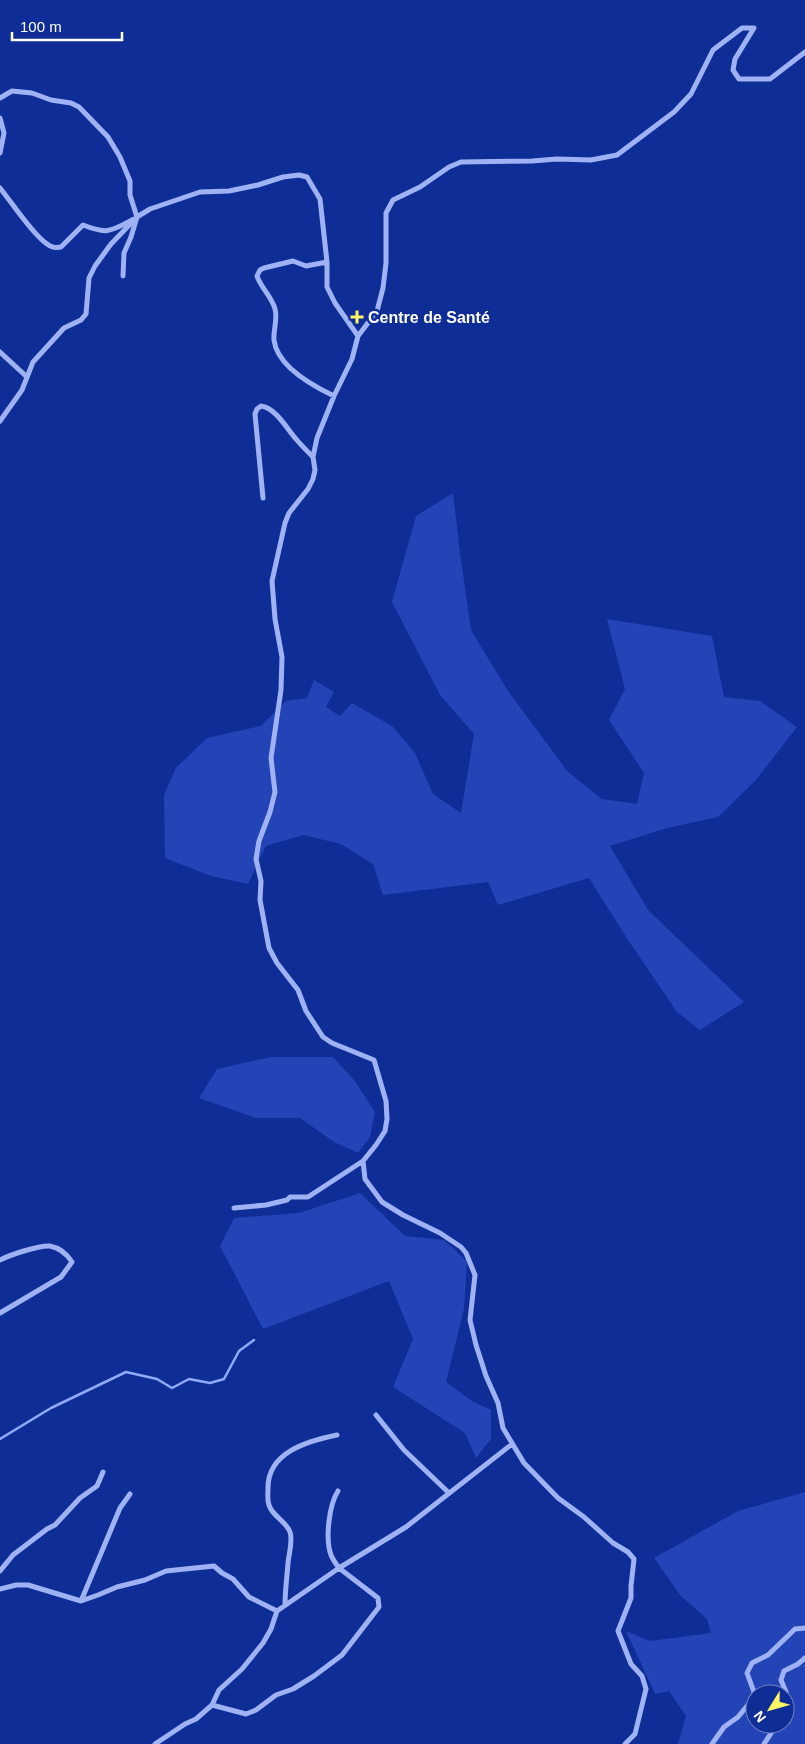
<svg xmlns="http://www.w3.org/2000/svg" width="805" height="1744" font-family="Helvetica,sans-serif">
	<rect width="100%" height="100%" fill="#0f2d96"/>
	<path fill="#2244b6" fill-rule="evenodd" d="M453 493 460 553 471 630 508 691 568 772 602 799 637 804 644 773 609 720 625 689 607 619 712 636 724 697 760 701 797 727 756 780 718 817 667 828 610 846 648 910 744 1002 700 1030 677 1012 628 940 589 878 498 905 488 882 383 895 373 864 341 844 303 835 266 846 248 884 211 876 165 858 164 795 176 768 207 738 261 726 286 701 307 698 314 680 334 692 326 707 340 716 352 703 392 726 415 753 433 794 461 813 474 734 440 695 392 602 416 516Z
		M271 1057H333L354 1080 375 1112 370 1137 358 1153 334 1142 300 1118H256L199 1098 217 1069Z
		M360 1193 405 1236 444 1240 467 1261 464 1309 446 1382 472 1401 491 1410V1439L476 1458 465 1433 393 1387 413 1339 389 1281 263 1329 220 1246 234 1218 299 1213Z
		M805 1492V1744H678L686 1716 669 1691 655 1694 626 1631 650 1641 711 1633 707 1619 680 1595 654 1558 738 1511ZM755 1694H785V1724H755Z"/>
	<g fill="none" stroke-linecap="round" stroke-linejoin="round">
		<path stroke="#90aaf8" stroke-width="2.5" d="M0 1439 51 1408 126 1372 157 1379 172 1388 189 1379 210 1383 224 1379 239 1351 254 1340"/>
		<path stroke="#9fb3f4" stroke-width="5" d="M0 98 12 91 32 93 51 100 71 103 79 107 108 137 120 157 130 181V195L137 217 131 237 124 253 123 276
			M0 118 4 133 0 153
			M0 188C10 200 39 244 53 247 55 248 59 247 61 247L83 225C108 235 111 231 134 219
			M327 262 306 266 293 261 264 268 260 270 257 276C261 288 272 297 275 309 278 319 273 330 274 340 277 366 313 386 334 396
			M0 352 27 377
			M0 421 22 390 33 362 64 328 81 320 86 314 89 278 95 266 111 244 137 217 150 209 200 192 229 191 258 185 283 177 299 175 307 177 320 199 327 262V287L335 303 358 336 377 311 383 288 386 263V213L393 200 420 187 449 167 461 162 532 161 557 159 591 160 617 155 674 112 691 94 713 50 742 28H754L735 59 733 70 739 79H770L805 52
			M263 498 255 414 257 409 261 406C276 408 287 429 296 439 301 445 307 451 313 457
			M363 1161 365 1179 382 1202 403 1215 440 1233 461 1247 466 1253 475 1275 470 1320 476 1345 486 1376 498 1403 503 1428 524 1463 558 1498 584 1517 613 1543 628 1552 634 1559 631 1586V1598L618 1631 631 1664 642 1676 646 1689 635 1734 625 1744
			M234 1208 266 1205 287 1200 290 1197H308L363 1161 376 1145 385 1131 387 1119 386 1101 374 1060 332 1043 323 1037 306 1011 298 990 277 963 269 948 260 900 261 881 256 859 259 841 270 812 275 792 271 758 281 690 282 657 275 619 272 581 285 523 289 513 308 489 313 479 315 470 313 457 317 438 334 396 352 359 358 336
			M0 1260C10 1255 39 1245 50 1246 60 1248 67 1254 72 1262L61 1277 0 1313
			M376 1415 404 1450 449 1493
			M0 1571 13 1555 47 1529 55 1525 80 1498 97 1486 103 1472
			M0 1589 16 1585H28L81 1601 98 1595 117 1587 145 1580 166 1571 214 1566 222 1573 233 1579 249 1597 277 1611
			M81 1601 120 1508 130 1494
			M285 1605C285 1591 287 1577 288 1563 289 1553 293 1541 290 1532 286 1521 272 1516 269 1505 267 1500 268 1494 268 1489 267 1452 308 1441 337 1435
			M212 1705 246 1714 256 1710 276 1695 293 1689 314 1676 342 1655 379 1607 378 1598 339 1568 406 1527 512 1444
			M785 1706 786 1692 781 1680 784 1671 798 1664 805 1658
			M155 1744 185 1724 196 1719 212 1705 219 1690 242 1669 263 1643 271 1629 277 1611 339 1568C336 1564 333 1560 331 1555 325 1539 329 1505 338 1491
			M712 1744 724 1727 738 1717 752 1700 754 1692 747 1673 752 1663 768 1655 795 1629 805 1628
			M764 1744 777 1724"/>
	</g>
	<path fill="#fff462" stroke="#0f2d96" stroke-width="2" d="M354.5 309.5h5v5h5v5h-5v5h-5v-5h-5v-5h5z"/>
	<g text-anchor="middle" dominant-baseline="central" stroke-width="5" stroke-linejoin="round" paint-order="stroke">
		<g font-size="16" font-weight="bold" fill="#fff" stroke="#0f2d96" text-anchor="start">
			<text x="368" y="317">Centre de Santé</text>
		</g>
	</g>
	<g transform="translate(770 1709) rotate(233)"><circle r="24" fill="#0f2d96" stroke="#6f81c0"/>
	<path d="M0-4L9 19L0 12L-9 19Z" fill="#fff462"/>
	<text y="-8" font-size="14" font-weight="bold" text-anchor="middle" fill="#ffffff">N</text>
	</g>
	<path d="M12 32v8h110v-8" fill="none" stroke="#ffffff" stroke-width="2.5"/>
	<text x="20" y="32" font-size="15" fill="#ffffff" stroke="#0f2d96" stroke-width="4" paint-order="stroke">100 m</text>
</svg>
